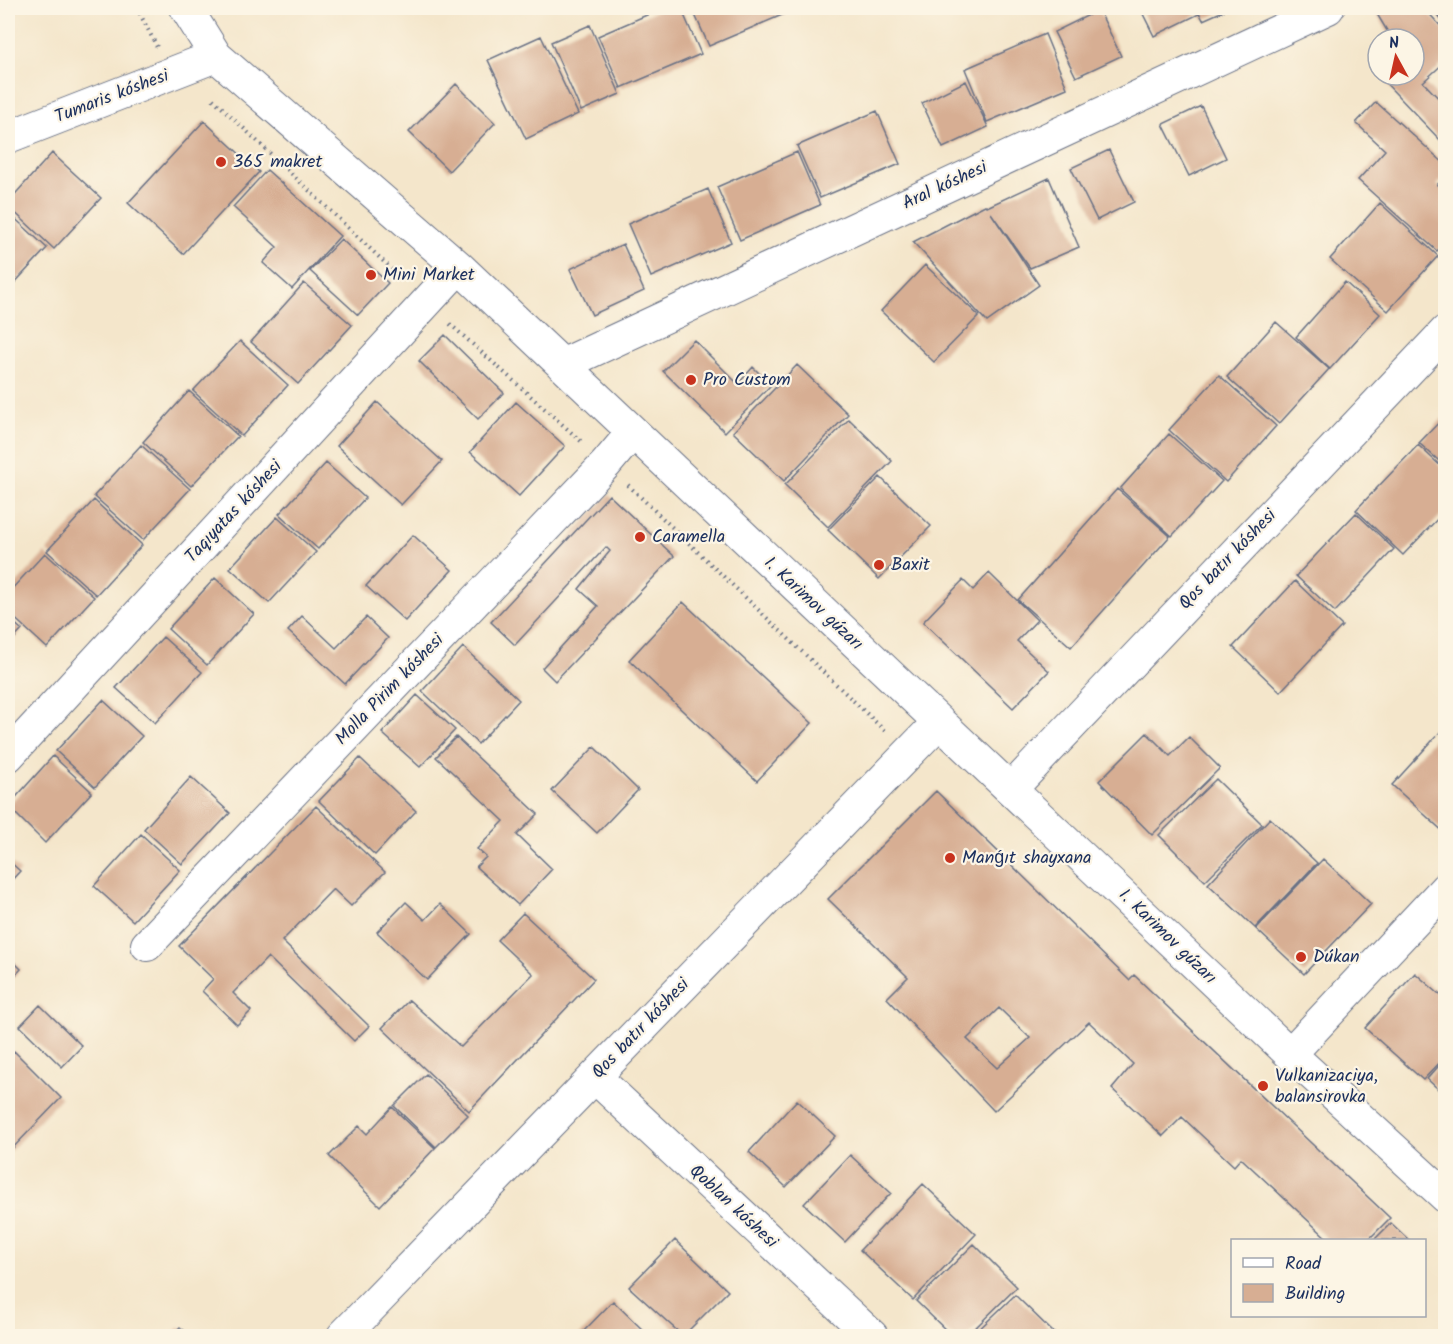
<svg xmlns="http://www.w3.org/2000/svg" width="1453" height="1344" font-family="Kalam,sans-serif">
	<rect width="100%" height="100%" fill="#fcf5e5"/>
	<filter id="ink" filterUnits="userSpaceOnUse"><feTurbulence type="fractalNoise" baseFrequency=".0167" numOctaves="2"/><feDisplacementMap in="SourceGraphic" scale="12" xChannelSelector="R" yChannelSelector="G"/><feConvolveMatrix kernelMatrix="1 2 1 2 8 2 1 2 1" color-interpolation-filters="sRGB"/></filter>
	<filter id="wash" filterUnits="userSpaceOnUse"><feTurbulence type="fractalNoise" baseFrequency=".008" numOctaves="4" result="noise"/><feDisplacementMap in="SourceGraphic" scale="24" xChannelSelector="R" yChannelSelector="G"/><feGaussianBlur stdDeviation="1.35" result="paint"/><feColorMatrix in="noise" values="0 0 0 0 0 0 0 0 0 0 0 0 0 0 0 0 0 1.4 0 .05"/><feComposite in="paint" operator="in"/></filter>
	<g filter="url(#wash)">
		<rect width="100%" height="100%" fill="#f4e6cb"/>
		<g id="blocks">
			<path fill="#d7ae93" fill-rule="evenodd" d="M663 8H681L701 54 621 88 598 36Z
				M692 8H787L789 12 709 46Z
				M1140 8H1195L1199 14 1154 36Z
				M1197 8H1230L1203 20Z
				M1390 8H1424L1446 32V61L1423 82 1446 106V136L1441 141 1378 75H1414V39H1392L1377 14Z
				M1438 8H1446L1444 23 1434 11Z
				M1099 10 1121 56 1076 77 1054 32Z
				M590 25 620 94 581 111 551 42Z
				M1045 34 1067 88 987 122 965 69Z
				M541 36 578 114 526 139 488 60Z
				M966 81 988 127 943 148 922 103Z
				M456 84 495 123 449 171 409 132Z
				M1376 102 1446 165V176L1437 185 1446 192V242L1437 251 1358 180 1385 150 1356 123Z
				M1201 106 1226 158 1189 176 1163 124Z
				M877 111 900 164 820 198 797 146Z
				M204 121 259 172 183 254 128 203Z
				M1109 150 1134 202 1097 220 1071 168Z
				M797 152 820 205 740 240 717 187Z
				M52 153 101 198 54 249 8 206V202Z
				M267 170 340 236 292 289 263 263 277 247 233 207Z
				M1049 178 1079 247 1030 268 991 213 1039 285 987 322 913 242 985 205 987 207Z
				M708 189 731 242 651 277 628 224Z
				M1380 203 1438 256 1388 311 1330 259Z
				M8 212 47 248 8 290Z
				M341 239 388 283 358 315 310 271Z
				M623 244 644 291 592 315 570 269Z
				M925 265 979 316 934 362 881 311Z
				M1345 282 1380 314 1330 369 1296 337Z
				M304 283 352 325 298 384 251 342Z
				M1276 322 1329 369 1279 424 1227 377Z
				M445 335 504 393 478 419 419 361Z
				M694 340 738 384 753 367 771 385 725 432 663 371Z
				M240 341 288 385 242 436 193 391Z
				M797 365 848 414 784 481 733 432Z
				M1219 375 1276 426 1226 482 1169 430Z
				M189 391 238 436 191 486 143 442Z
				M377 402 442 461 401 505 337 446Z
				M516 402 565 446 519 496 470 452Z
				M1446 415V467L1419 443Z
				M849 419 892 461 828 527 785 485Z
				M1169 434 1222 481 1172 536 1120 489Z
				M141 445 190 489 143 540 94 496Z
				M1418 445 1446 471V510L1403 555 1356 510Z
				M326 463 365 498 318 549 279 514Z
				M880 477 931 526 879 579 828 530Z
				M1117 489 1170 536 1071 647 1018 600Z
				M609 495 674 556 555 681 542 668 598 606 579 589 610 551 606 547 515 645 491 622Z
				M94 500 142 545 96 595 47 551Z
				M1356 513 1394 549 1335 612 1296 576Z
				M277 517 316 552 269 603 230 568Z
				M413 535 452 570 405 621 366 586Z
				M45 553 94 597 47 648 8 612V593Z
				M989 573 1037 620 1017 641 1049 671 1013 708 923 622 963 580 973 590Z
				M215 578 254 614 207 665 168 629Z
				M1295 581 1342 626 1280 692 1233 647Z
				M683 602 812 723 757 781 629 660Z
				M302 616 336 648 366 617 388 638 345 684 288 631Z
				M8 617 22 630 8 645Z
				M163 637 202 672 155 723 116 688Z
				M463 647 519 700 478 744 422 691Z
				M417 695 455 730 420 767 382 733Z
				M103 700 142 736 95 787 56 751Z
				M1442 730 1446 733V834L1392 785Z
				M1147 733 1170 756 1189 737 1220 768 1152 835 1099 781Z
				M456 737 538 814 517 835 552 869 518 905 476 867 486 857 477 849 504 821 436 757Z
				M594 747 638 790 597 833 552 791Z
				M53 756 92 792 45 843 8 806Z
				M360 758 416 811 375 855 319 801Z
				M191 777 230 813 182 864 144 829Z
				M1216 779 1262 824 1205 881 1159 835Z
				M936 791 1129 980 1134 975 1390 1218 1368 1240H1329L1241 1158 1234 1166 1182 1117 1163 1136 1112 1089 1133 1064 1089 1022 994 1111 887 998 908 977 828 899ZM999 1008 1030 1038 997 1068 967 1039Z
				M316 806 385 872 351 906 333 889 282 941 369 1026 354 1041 268 957 233 993 251 1011 237 1025 202 991 213 979 179 946Z
				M1270 818 1317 863 1255 928 1208 884Z
				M141 834 180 870 133 921 94 886Z
				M1323 859 1371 904 1304 974 1256 929Z
				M8 860 20 871 8 884Z
				M406 902 425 920 440 904 471 934 427 980 377 932Z
				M523 913 594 979 469 1111 382 1028 409 1000 461 1047 533 974 497 940Z
				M8 956 21 969 8 983Z
				M1415 973 1446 1000V1056L1423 1080 1365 1028Z
				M40 1005 82 1046 62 1067 20 1026Z
				M14 1051 61 1098 8 1153V1058Z
				M1446 1058V1096L1427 1079Z
				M426 1074 468 1115 436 1147 394 1106Z
				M797 1100 835 1136 786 1187 749 1152Z
				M392 1107 435 1148 380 1206 329 1156 359 1126 367 1134Z
				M850 1155 891 1193 845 1242 804 1204Z
				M923 1184 976 1234 913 1300 860 1250Z
				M1391 1223 1409 1240H1374Z
				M675 1240 728 1291 683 1336 629 1287Z
				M974 1244 1017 1287 967 1336H952L916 1301Z
				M1015 1295 1057 1336H972Z
				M613 1301 649 1336H579Z
				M180 1327 191 1336H171Z"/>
		</g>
	</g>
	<g filter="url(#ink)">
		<use href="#blocks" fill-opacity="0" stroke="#676f84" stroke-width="1.5"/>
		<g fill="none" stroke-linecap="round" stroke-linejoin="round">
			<g stroke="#676f84" stroke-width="34">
				<path id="minor" d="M186 8 216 56 459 267 1290 1054 1446 1197
					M8 137 216 56
					M562 365 1328 8
					M8 756 459 267
					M1011 789 1446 331
					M147 945 606 464 632 433
					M1290 1054 1446 888
					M595 1077 872 1336
					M343 1336 939 722"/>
			</g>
			<path stroke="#676f84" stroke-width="4" stroke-dasharray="1.5 4.5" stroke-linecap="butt" d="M137 8 157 47
				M213 99 403 280
				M450 324 583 443
				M628 485 887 733
				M1438 1228 1446 1235"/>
			<use href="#minor" stroke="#fff" stroke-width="32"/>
		</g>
	</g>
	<g fill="#c8321e" stroke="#fcf5e5" stroke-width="2">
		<circle cx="221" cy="162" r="6"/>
		<circle cx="371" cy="275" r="6"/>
		<circle cx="691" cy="380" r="6"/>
		<circle cx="640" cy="537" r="6"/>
		<circle cx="879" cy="565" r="6"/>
		<circle cx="950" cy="858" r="6"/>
		<circle cx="1301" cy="957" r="6"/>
		<circle cx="1263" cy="1086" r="6"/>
	</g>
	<g text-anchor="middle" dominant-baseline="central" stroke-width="4.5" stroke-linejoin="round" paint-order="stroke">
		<g font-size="18" fill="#1b2f5e" stroke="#fcf5e5">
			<text transform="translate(112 97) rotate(-21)">Tumaris kóshesi</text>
			<text transform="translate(945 186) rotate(-25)">Aral kóshesi</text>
			<text transform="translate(234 512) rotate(-47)">Taqıyatas kóshesi</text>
			<text transform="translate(1228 560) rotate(-46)">Qos batır kóshesi</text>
			<text transform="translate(813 604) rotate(43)">I. Karimov gúzarı</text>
			<text transform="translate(390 690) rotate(-46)">Molla Pirim kóshesi</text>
			<text transform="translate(1167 937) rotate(44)">I. Karimov gúzarı</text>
			<text transform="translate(641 1029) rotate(-46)">Qos batır kóshesi</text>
			<text transform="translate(733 1207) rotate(43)">Qoblan kóshesi</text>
		</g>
		<g font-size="18" fill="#1b2f5e" stroke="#fcf5e5" text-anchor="start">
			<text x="233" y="162">365 makret</text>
			<text x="383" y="275">Mini Market</text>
			<text x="703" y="380">Pro Custom</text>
			<text x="652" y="537">Caramella</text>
			<text x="891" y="565">Baxit</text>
			<text x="962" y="858">Manǵıt shayxana</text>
			<text x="1313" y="957">Dúkan</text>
			<text x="1275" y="1076">Vulkanizaciya,<tspan x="1275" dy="21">balansirovka</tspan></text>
		</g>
	</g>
	<rect width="1453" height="1344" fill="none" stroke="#fcf5e5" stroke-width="30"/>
	<rect x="1231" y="1239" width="195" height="78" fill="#fcf5e5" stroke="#a2a6af" stroke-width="1.5"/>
	<rect x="1243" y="1258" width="30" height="9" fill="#ffffff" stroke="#a2a6af" stroke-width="1.5"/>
	<text x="1285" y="1269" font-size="18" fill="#1b2f5e">Road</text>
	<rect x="1243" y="1284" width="30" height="18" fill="#d7ae93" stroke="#a2a6af" stroke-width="1.5"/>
	<text x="1285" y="1299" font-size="18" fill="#1b2f5e">Building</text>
	<g transform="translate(1396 57) rotate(352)"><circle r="28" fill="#fcf5e5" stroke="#a2a6af" stroke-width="1.5"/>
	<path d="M0-4.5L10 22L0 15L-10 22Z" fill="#c8321e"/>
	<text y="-9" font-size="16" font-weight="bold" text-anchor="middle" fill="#1b2f5e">N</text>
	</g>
</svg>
